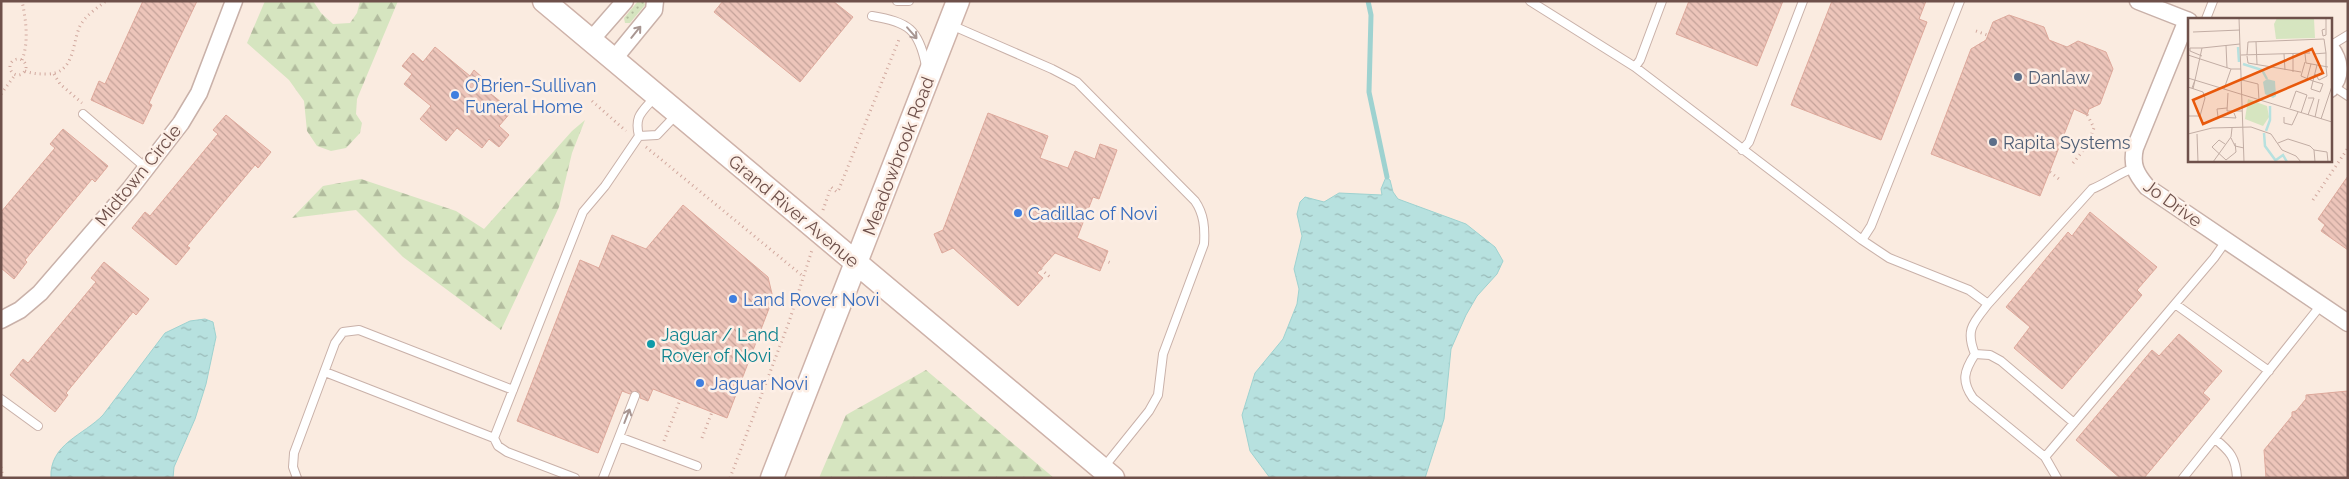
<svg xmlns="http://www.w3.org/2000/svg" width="2349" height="479" font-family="Raleway,sans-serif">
	<defs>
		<pattern id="grass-dots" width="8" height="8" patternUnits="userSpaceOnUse" patternTransform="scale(1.25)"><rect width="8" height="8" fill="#d6e5c0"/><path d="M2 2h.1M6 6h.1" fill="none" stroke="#b2bc9e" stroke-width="1.8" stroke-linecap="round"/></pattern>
		<pattern id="forest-firs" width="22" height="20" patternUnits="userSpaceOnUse" patternTransform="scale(1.25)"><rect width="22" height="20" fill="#d6e5c0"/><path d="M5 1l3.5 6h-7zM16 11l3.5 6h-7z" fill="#b2bc9e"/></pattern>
		<pattern id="water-ripples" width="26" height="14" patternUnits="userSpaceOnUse" patternTransform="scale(1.25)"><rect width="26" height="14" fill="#b7e1df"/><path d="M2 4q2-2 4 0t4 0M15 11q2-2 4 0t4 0" fill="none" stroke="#99b9b7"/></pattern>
		<pattern id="building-back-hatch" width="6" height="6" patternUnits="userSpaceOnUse" patternTransform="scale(1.25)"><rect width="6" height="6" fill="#edc5ba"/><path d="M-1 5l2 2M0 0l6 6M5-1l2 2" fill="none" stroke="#c4a299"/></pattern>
	</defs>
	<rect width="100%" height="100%" fill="#faebe0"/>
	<path fill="url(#grass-dots)" d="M638 1H644L645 5 630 23H625L624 18Z"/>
	<path fill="url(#forest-firs)" d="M265 1H313L321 13 333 24 350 23 357 13 360 1H398L357 99 356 114 362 123 360 133 346 148 331 151 317 146 307 131 304 101 289 80 247 43Z
		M585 120 572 153 559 207 501 330 403 257 356 210 292 218 323 186 361 179 456 211 484 229 572 131Z
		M926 370 1054 478H819L846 415Z"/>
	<path fill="url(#water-ripples)" stroke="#9ed2d0" d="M1386 177 1390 180 1393 192 1398 199 1466 224 1495 247 1503 261 1497 274 1477 296 1466 315 1451 349 1444 419 1425 478H1270L1250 451 1242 415 1255 373 1283 339 1297 304 1299 289 1294 269 1302 236 1297 214 1300 202 1305 197 1324 202 1339 193 1382 195 1381 189Z
		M205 319 213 322 216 337 206 384 195 419 174 467 173 478H51C49 444 84 435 103 415L165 333 190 321Z"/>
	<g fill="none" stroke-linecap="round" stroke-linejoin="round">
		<path stroke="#9ed2d0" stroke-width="5" d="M1368 1 1371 15 1369 92 1387 177"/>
	</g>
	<path fill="url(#building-back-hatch)" stroke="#dea99c" d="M143 1H197L149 103 152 105 143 124 91 100 99 81 105 84Z
		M723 1H833L853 17 800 82 714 12Z
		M1689 1H1783L1757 66 1676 34Z
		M1832 1H1926L1919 19 1927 22 1881 140 1791 105Z
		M2009 15 2044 27 2049 40 2067 47 2078 41 2106 52 2113 69 2100 104 2089 109 2087 115 2074 109 2040 196 1931 154 1971 49 1986 40 1993 22Z
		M435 47 470 76 474 70 484 79 480 85 512 111 499 126 509 135 499 147 489 139 482 148 457 128 446 141 420 119 431 106 404 84 412 74 402 66 413 53 423 62Z
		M988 113 1048 136 1040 158 1068 168 1075 151 1095 159 1100 144 1117 150 1099 199 1093 197 1077 238 1108 251 1100 271 1055 253 1037 273 1043 278 1018 306 953 248 942 253 934 234 943 230Z
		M226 115 271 152 258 168 255 165 187 246 190 248 176 265 132 228 145 212 150 216 218 134 213 130Z
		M63 129 108 166 95 182 92 179 25 260 27 262 14 279 1 268V212L55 148 50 144Z
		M2348 176V250L2321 231 2325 225 2318 219Z
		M683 205 768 277 773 298 727 418 653 389 648 401 640 398V393L637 391 630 394 622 391 598 453 517 421 580 260 599 268 612 235 646 249Z
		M2090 212 2157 267 2137 290 2142 295 2062 389 2014 348 2030 327 2006 307 2068 232 2072 236Z
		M104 262 149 299 136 315 133 312 66 393 68 395 55 412 10 375 23 359 28 363 96 282 91 278Z
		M2179 334 2222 371 2203 393 2210 399 2144 478H2120L2076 440 2152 350 2159 356Z
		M2348 391V478H2266L2264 450 2292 416V412L2296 411 2306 399V395Z"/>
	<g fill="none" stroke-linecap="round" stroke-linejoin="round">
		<g stroke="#c9b1a9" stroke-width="10">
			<path id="lane" d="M897 1H909
				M1530 1 1635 67 1862 240 1889 258 1969 290 1988 304
				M872 16C908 22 919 29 926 66
				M2206 19 2213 1
				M951 25 1052 69 1077 82 1195 201C1204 214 1205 228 1204 244L1163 354 1158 395 1149 411 1104 467
				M2330 46 2348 35
				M1635 67 1640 60 1662 1
				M2333 86 2348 96
				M654 98C642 112 634 116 639 136L657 135 676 115
				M83 114 146 168
				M1742 150 1749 142 1803 1
				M1862 240 1871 226 1960 1
				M2175 304 2269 371
				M1975 354 1990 355 2001 361 2074 423
				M325 372 494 438
				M1 399 38 426
				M619 437 697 466
				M2215 439C2230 451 2236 458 2237 478
				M2045 457 2214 258 2226 241
				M297 478 293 467 294 453 335 343 343 332 359 330 513 390
				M575 478 507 452 498 446 494 438 583 212 605 186 639 136
				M603 478 635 396
				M2057 478 2045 457 1973 398C1961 381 1964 371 1975 354 1965 330 1973 323 1988 304L2092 189C2107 183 2119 173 2134 168
				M2183 478 2321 305"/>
		</g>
		<g stroke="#c9b1a9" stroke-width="19">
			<path id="street" d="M2138 1 2189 21
				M2187 20 2135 148C2131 165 2136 174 2147 187L2348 323
				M590 41 625 1
				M2330 47C2340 60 2343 76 2330 89
				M613 60 654 10 655 1
				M1 320 20 310 40 293 130 189 181 123 199 93 234 1"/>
		</g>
		<g stroke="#ceb2a9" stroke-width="25">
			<path id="secondary" d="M544 1 1113 478
				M772 478 958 1"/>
		</g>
		<path stroke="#d1a89e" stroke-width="3" stroke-dasharray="1 4" stroke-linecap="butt" d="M1976 31 1987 35
			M10 67a8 8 0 1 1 16 0a8 8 0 1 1-16 0Z
			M22 60C29 42 26 20 22 1
			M25 71C33 74 40 74 48 74 75 73 72 43 80 26 85 16 97 8 106 1
			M54 74 60 84 82 103
			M1 94 15 75
			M592 101 626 131
			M646 147 804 277
			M2073 163 2087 146 2094 128 2086 112
			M2050 172 2059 179
			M2313 200 2348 148
			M823 210 831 187 837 192 839 189 900 37
			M1104 260 1113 264
			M1041 269 1051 278
			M702 438 712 412
			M664 441 680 400
			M1 467 3 478
			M730 478 789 322 812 250"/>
		<use href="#lane" stroke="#fff" stroke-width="8"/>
		<use href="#street" stroke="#fff" stroke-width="16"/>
		<use href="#secondary" stroke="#fff" stroke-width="22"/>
	</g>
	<defs><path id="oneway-shaft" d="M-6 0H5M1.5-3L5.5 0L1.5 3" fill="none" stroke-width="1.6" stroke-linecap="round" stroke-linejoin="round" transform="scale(1.25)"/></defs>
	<g stroke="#a89692">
		<use href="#oneway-shaft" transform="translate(636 32) rotate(-51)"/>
		<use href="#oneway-shaft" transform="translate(912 33) rotate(49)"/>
		<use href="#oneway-shaft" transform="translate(627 416) rotate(-69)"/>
	</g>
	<g fill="#5c6f8a" stroke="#fdefe6" stroke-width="2">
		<circle cx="2018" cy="77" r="5"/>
		<circle cx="1993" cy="142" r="5"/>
	</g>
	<g fill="#3f7fe0" stroke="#fdefe6" stroke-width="2">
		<circle cx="455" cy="95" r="5"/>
		<circle cx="1018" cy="213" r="5"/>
		<circle cx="733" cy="299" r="5"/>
		<circle cx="700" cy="383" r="5"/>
	</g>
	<circle fill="#0f9aa8" stroke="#fdefe6" stroke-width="2" cx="651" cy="344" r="5"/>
	<g text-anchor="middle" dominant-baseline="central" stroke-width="5" stroke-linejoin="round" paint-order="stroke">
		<g font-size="18" fill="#4e5e75" stroke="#fdefe6" text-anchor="start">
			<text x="2028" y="77">Danlaw</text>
			<text x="2003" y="142">Rapita Systems</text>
		</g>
		<g font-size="18" fill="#366cbe" stroke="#fdefe6" text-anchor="start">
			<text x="465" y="85">O’Brien-Sullivan<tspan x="465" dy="21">Funeral Home</tspan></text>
			<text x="1028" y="213">Cadillac of Novi</text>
			<text x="743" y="299">Land Rover Novi</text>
			<text x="710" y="383">Jaguar Novi</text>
		</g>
		<g font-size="18" fill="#6e504a" stroke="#fdefe6">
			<text transform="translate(898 156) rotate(-69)">Meadowbrook Road</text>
			<text transform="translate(138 175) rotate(-51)">Midtown Circle</text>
			<text transform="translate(2173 203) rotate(36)">Jo Drive</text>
			<text transform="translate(794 211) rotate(40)">Grand River Avenue</text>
		</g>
		<g font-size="18" fill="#0d838f" stroke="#fdefe6" text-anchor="start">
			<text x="661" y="334">Jaguar / Land<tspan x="661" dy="21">Rover of Novi</tspan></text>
		</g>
	</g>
	<g transform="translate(2188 18)">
		<rect width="144" height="144" fill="#faebe0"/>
		<path d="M89 0 126 1 127 20 88 21 86 6ZM60 81 79 88 81 99 75 108 57 101Z" fill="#d6e5c0"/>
		<path d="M79 61 87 63 88 78 85 80 77 76 75 64Z" fill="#b7e1df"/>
		<path fill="none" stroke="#b7e1df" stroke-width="2.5" d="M50 29 51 44M55 46 74 52 79 61M78 113 82 102V88M76 115 77 128 88 143M88 142 95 137 99 144"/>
		<path fill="none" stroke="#c2ada4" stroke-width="1" d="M51 0 56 144M137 11 134 12 135 18 138 17V0M5 14 52 12M68 24 69 46M38 27 39 50M14 30H2V33L14 38M96 36 97 52M105 36V54M117 36 118 45 140 49M125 36 138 35V49M0 37 43 51H53M53 37 122 35M59 37 60 24 136 21 138 35M59 38 60 45 113 54M117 44 113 58 125 63 129 47M127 56 131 62 139 58 138 49M0 60 144 104M119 61 123 46M7 62 14 30 52 26M54 62 70 66 71 82M125 63 135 66 132 74 123 71ZM0 69 15 74 17 80 12 98H0M4 70 7 62 5 71M36 71 43 51M40 75 39 93H54M39 90 29 91 30 99 48 100 46 95M102 90 108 73 119 77 113 95M120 97 126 80H120M96 99V105L104 107 110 94M127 99 131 81M133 101 144 68M0 116 24 110 63 109 83 116 94 132 108 138 113 144M9 116 10 144M43 120 47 128 56 130M90 125 100 121 122 128 126 132 127 144M37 126 31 122 24 129 38 142 48 134 47 125M126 132 139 134 140 144M25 144 43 119 44 110"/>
		<path fill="#e8590c" fill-opacity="0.15" stroke="#e8590c" stroke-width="2.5" d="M124 31 135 55 15 106 5 82Z"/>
		<rect width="144" height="144" fill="none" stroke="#6e504a" stroke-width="2.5"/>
	</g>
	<rect width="2349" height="479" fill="none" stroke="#6e504a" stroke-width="5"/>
</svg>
